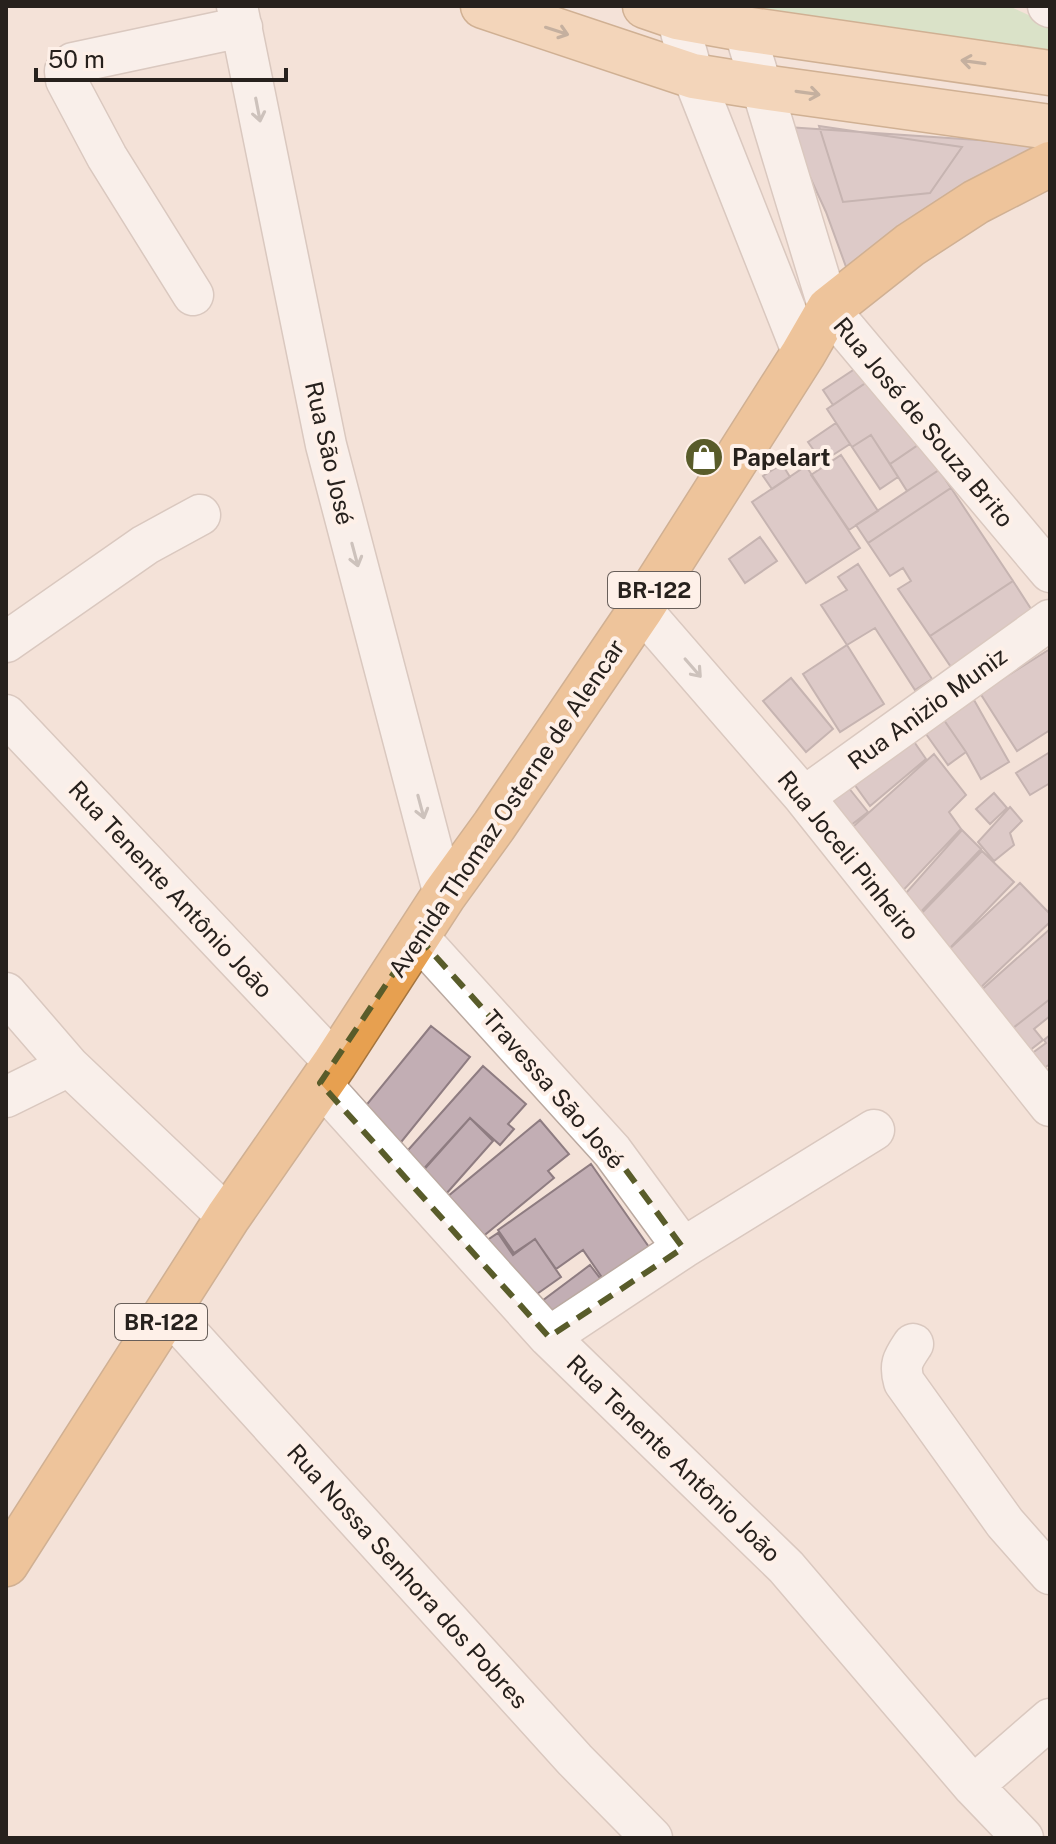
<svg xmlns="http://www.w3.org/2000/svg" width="1056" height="1844" font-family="'Public Sans',sans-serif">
	<rect width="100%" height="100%" fill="#f4e2d8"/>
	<path fill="#bae2b3" d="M674 6H1009L1050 25V67Z"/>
	<path fill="#c2aeb4" stroke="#8e7c81" stroke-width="2" d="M819 126 962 147 930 193 843 202Z
		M787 127 1050 145 849 275 826 212Z
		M867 361 876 376 833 405 823 390Z
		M876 376 921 443 890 464 871 435 852 447 827 409Z
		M836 423 850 444 822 462 808 442Z
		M871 435 898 477 880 489 852 447Z
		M921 443 939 470 907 491 890 464Z
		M841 455 878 511 849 530 811 475Z
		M782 464 790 477 772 489 763 476Z
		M806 466 860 548 806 583 752 502Z
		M939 470 951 488 868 543 856 525Z
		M951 488 1013 581 930 636 898 589 911 581 903 568 890 576 868 543Z
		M760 537 777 561 745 583 729 559Z
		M858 564 932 679 915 690 875 628 847 645 821 605 847 590 838 577Z
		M1013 581 1033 612 951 667 930 636Z
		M847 645 884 704 840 732 803 674Z
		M1050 649V730L1017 751 980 693Z
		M791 678 833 729 806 752 763 701Z
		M974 700 1009 762 981 779 966 752 944 720Z
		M944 720 966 752 948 765 926 734Z
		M908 733 926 759 870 806 849 777Z
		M1050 752V783L1030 795 1016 773Z
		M934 754 966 795 949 812 961 829 896 898 845 834Z
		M848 787 868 812 842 832 822 807Z
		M994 793 1007 808 990 824 976 809Z
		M1010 807 1022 821 1010 833 1014 845 994 861 978 842Z
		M962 830 981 849 913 920 898 902Z
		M982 851 1014 882 946 952 914 921Z
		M1020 883 1050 914V922L977 991 943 955Z
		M1050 929V999L1008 1032 978 993Z
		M1050 999V1016L1034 1029 1043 1040 1025 1054 1008 1032Z
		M431 1026 470 1057 389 1157 350 1125Z
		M1050 1035V1064L1038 1072 1027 1057 1046 1043 1044 1040Z
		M483 1066 526 1104 508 1124 514 1129 500 1145 470 1118 419 1174 401 1158Z
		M470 1118 493 1141 446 1194 421 1173Z
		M540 1120 569 1154 548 1171 554 1178 475 1243 441 1202Z
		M591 1164 665 1270 619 1302 583 1250 556 1269 535 1239 514 1253 498 1230Z
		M498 1233 513 1255 535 1239 561 1277 527 1301 474 1249Z
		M590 1265 622 1307 566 1349 534 1307Z"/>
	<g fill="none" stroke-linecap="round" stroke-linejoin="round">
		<g stroke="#baa9a0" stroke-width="43">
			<path id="minor" d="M237 6 326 445 444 895
				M1048 6 1050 7
				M677 17 693 76 803 354
				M744 29 829 309 1050 572
				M193 295 107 157 66 80 65 71 73 63 242 27
				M641 609 804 797 1050 1106
				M6 642 145 545 200 515
				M6 715 335 1063
				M804 797 1050 620
				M418 937 612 1151 683 1248
				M6 993 69 1066 228 1217
				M320 1083 549 1337 786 1567 973 1786 1023 1838
				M6 1097 69 1066
				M168 1311 575 1760 652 1838
				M549 1337 683 1248 874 1130
				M913 1344C903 1359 899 1364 904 1382L1005 1523 1050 1574
				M973 1786 1050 1719"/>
		</g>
		<g stroke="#a4743e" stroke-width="47">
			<path id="major" d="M483 6 693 76 762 87 1050 127
				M645 6 677 17 744 29 1050 73"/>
		</g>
		<g stroke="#a4743e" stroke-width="47">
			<path id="highway" d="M6 1564 228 1217 335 1063 444 895 494 826 641 609 803 354 829 309 910 245 976 202 1050 164"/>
		</g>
		<use href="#minor" stroke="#fff" stroke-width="40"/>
		<use href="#major" stroke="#f1c696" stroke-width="44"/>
		<use href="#highway" stroke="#e7a050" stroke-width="44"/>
	</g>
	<defs><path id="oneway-shaft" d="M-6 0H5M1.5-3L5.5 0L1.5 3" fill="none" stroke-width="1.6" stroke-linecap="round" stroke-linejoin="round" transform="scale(2)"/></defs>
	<g stroke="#8c745a">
		<use href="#oneway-shaft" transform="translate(557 31) rotate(18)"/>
		<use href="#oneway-shaft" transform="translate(973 62) rotate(-172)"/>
		<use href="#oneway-shaft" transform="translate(808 93) rotate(8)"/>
	</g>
	<g stroke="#9e9b99">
		<use href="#oneway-shaft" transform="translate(258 110) rotate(79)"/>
		<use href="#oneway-shaft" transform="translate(355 555) rotate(75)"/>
		<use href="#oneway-shaft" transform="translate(693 668) rotate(49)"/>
		<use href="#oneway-shaft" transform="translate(421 807) rotate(75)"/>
	</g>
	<path d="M0 0H1056V1844H0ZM418 937 612 1151 683 1248 549 1337 320 1083Z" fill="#f4e2d8" fill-opacity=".55" fill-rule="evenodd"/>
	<path fill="none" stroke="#595c2a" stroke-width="6" stroke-dasharray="16 10" stroke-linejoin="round" d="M418 937 612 1151 683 1248 549 1337 320 1083Z"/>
	<defs>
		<g id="shop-disc" transform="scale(2)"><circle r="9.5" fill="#595c2a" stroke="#fef0e8"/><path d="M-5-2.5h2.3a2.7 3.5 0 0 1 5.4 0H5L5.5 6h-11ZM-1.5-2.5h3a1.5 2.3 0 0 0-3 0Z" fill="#fff"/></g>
	</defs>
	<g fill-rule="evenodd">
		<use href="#shop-disc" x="704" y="457"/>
	</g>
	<g text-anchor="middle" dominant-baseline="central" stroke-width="8" stroke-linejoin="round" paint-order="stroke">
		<g fill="#fef0e8" stroke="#685f5a" stroke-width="2">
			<rect x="608" y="572" width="92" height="36" rx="6"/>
			<rect x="115" y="1304" width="92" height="36" rx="6"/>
		</g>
		<g font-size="22" font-weight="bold" fill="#27211d">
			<text x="654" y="590">BR-122</text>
			<text x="161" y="1322">BR-122</text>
		</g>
		<g font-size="24" fill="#27211d" stroke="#fef0e8">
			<text transform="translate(924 422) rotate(50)">Rua José de Souza Brito</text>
			<text transform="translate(330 453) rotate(77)">Rua São José</text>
			<text transform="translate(927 708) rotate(-36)">Rua Anizio Muniz</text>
			<text transform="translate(506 808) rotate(-56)">Avenida Thomaz Osterne de Alencar</text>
			<text transform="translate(849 855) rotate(51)">Rua Joceli Pinheiro</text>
			<text transform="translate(171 889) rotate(47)">Rua Tenente Antônio João</text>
			<text transform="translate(554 1089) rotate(49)">Travessa São José</text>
			<text transform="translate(674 1458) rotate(44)">Rua Tenente Antônio João</text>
			<text transform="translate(408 1576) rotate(48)">Rua Nossa Senhora dos Pobres</text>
		</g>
		<g font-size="24" font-weight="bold" fill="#27211d" stroke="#fef0e8" text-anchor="start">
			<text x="732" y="457">Papelart</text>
		</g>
	</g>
	<rect width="1056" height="1844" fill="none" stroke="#27211d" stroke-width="16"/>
	<path d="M36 68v12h250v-12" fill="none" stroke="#27211d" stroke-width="4"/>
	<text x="48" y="68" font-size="24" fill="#27211d" stroke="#fef0e8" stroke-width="6" paint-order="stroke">50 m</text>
</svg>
